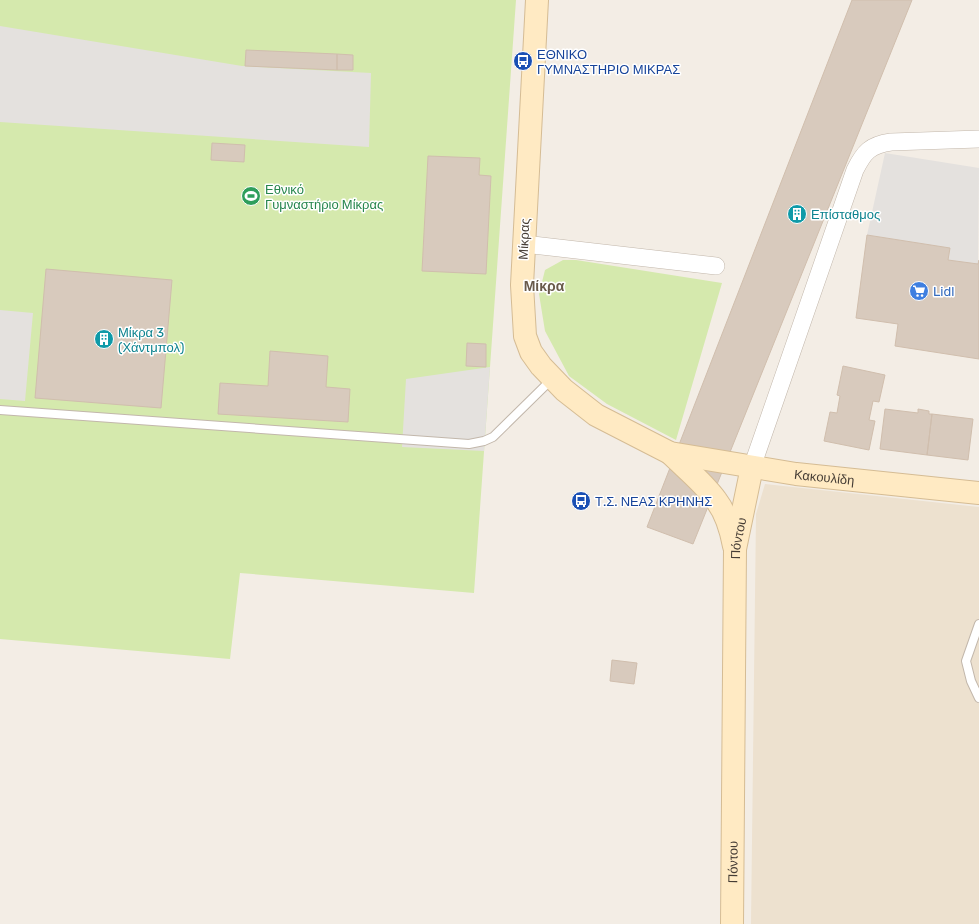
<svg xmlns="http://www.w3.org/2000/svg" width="979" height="924" font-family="Rubik,sans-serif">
	<rect width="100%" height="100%" fill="#f3ede5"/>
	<path fill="#ede1cf" d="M765 484 979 507V924H751L756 514Z"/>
	<path fill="#d5e9ad" d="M0 0H516L474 593 240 573 230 659 0 639Z
		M563 260H576L722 283 676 440 607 404 569 376 545 331 539 294 545 270Z"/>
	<path fill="#e4e1de" d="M0 26 242 66 371 73 369 147 0 122Z
		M885 153 979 168 978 264 948 260 950 248 867 235Z
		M0 310 33 313 25 401 0 399Z
		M490 367 484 451 402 447 406 379Z"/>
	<path fill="#d8cabd" stroke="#d0bead" d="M852 0H912L693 544 647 527Z
		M246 50 337 54V70L245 66Z
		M337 54 353 55V70H337Z
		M212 143 245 145 244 162 211 160Z
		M428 156 480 158 479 175 491 176 486 274 422 271Z
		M867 235 950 248 948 260 978 264 979 260V359L895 346 898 324 856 318Z
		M46 269 172 280 161 408 35 398Z
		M467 343 486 344V367L466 366Z
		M270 351 328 356 326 387 350 389 348 422 218 414 220 383 268 386Z
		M843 366 885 375 879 402 873 401 869 420 875 421 869 450 824 441 830 412 837 413 840 396 837 395Z
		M885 409 918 413V409L929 411V414H932L927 455 880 449Z
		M932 414 973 419 968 460 927 455Z
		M612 660 637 663 634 684 610 681Z"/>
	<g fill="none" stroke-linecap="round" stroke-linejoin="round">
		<g stroke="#c2b7ab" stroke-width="10">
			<path id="service" d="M0 410 469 444 484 441 493 437 552 379
				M979 624 966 661 971 681 979 698"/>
		</g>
		<g stroke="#c2b7ab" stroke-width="18">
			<path id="minor" d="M524 244 716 266
				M752 467 855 170C864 152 870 145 891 142L979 139"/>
		</g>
		<g stroke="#d5bc94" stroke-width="24">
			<g id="secondary">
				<path id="s1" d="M537 0 522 285 525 336 531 352 541 366 564 390 596 415 670 453 796 474 979 493"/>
				<path d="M670 453C685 468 703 482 716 500 726 513 731 530 734 546"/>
				<path id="s2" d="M732 924 735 549 752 467"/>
			</g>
		</g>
		<use href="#service" stroke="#fff" stroke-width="8"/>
		<use href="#minor" stroke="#fff" stroke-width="17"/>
		<use href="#secondary" stroke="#ffeac3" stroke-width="22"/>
	</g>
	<defs>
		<g id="bus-disc" transform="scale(1)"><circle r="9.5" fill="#1a4fb4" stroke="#fff"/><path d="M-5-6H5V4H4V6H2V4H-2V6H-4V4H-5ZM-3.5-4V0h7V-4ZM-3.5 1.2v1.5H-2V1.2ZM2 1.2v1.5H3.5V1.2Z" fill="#fff"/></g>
		<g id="stadium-disc" transform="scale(1)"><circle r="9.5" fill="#2e9e5b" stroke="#fff"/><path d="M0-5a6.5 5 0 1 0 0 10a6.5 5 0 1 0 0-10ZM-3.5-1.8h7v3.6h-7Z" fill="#fff"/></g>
		<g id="building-disc" transform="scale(1)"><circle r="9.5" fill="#0f9aa8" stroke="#fff"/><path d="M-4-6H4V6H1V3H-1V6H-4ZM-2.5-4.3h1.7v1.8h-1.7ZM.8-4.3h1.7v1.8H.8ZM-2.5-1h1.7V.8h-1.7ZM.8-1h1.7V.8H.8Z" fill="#fff"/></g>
		<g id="supermarket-disc" transform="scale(1)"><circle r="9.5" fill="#3f7fe0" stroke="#fff"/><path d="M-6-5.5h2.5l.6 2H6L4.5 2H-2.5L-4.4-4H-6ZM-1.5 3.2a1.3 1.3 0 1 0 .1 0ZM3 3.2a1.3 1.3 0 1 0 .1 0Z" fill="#fff"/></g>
	</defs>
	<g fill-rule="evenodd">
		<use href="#bus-disc" x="523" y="61"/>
		<use href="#stadium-disc" x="251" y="196"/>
		<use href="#building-disc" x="797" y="214"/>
		<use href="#supermarket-disc" x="919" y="291"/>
		<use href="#building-disc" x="104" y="339"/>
		<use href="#bus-disc" x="581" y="501"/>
	</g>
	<g text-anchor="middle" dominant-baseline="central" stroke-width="3" stroke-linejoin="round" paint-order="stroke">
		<g font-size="13" fill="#164399" stroke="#fff" text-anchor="start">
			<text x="537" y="54">ΕΘΝΙΚΟ<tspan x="537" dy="15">ΓΥΜΝΑΣΤΗΡΙΟ ΜΙΚΡΑΣ</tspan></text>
			<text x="595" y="501">Τ.Σ. ΝΕΑΣ ΚΡΗΝΗΣ</text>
		</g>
		<g font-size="13" fill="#27864d" stroke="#fff" text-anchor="start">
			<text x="265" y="189">Εθνικό<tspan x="265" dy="15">Γυμναστήριο Μίκρας</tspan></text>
		</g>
		<g font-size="13" fill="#0d838f" stroke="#fff" text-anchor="start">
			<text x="811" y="214">Επίσταθμος</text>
			<text x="118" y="332">Μίκρα 3<tspan x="118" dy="15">(Χάντμπολ)</tspan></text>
		</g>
		<g font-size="13" fill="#463d35" stroke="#fff">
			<text transform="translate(524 239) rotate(-87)">Μίκρας</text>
			<text stroke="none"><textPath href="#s1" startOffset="684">Κακουλίδη</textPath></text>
			<text stroke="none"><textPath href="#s2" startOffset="386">Πόντου</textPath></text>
			<text stroke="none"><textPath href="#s2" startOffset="62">Πόντου</textPath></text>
		</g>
		<g font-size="13" fill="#366cbe" stroke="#fff" text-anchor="start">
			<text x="933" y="291">Lidl</text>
		</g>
		<g font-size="14" font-weight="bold" fill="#695a4b" stroke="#fff">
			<text x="544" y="286">Μίκρα</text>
		</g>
	</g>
</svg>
